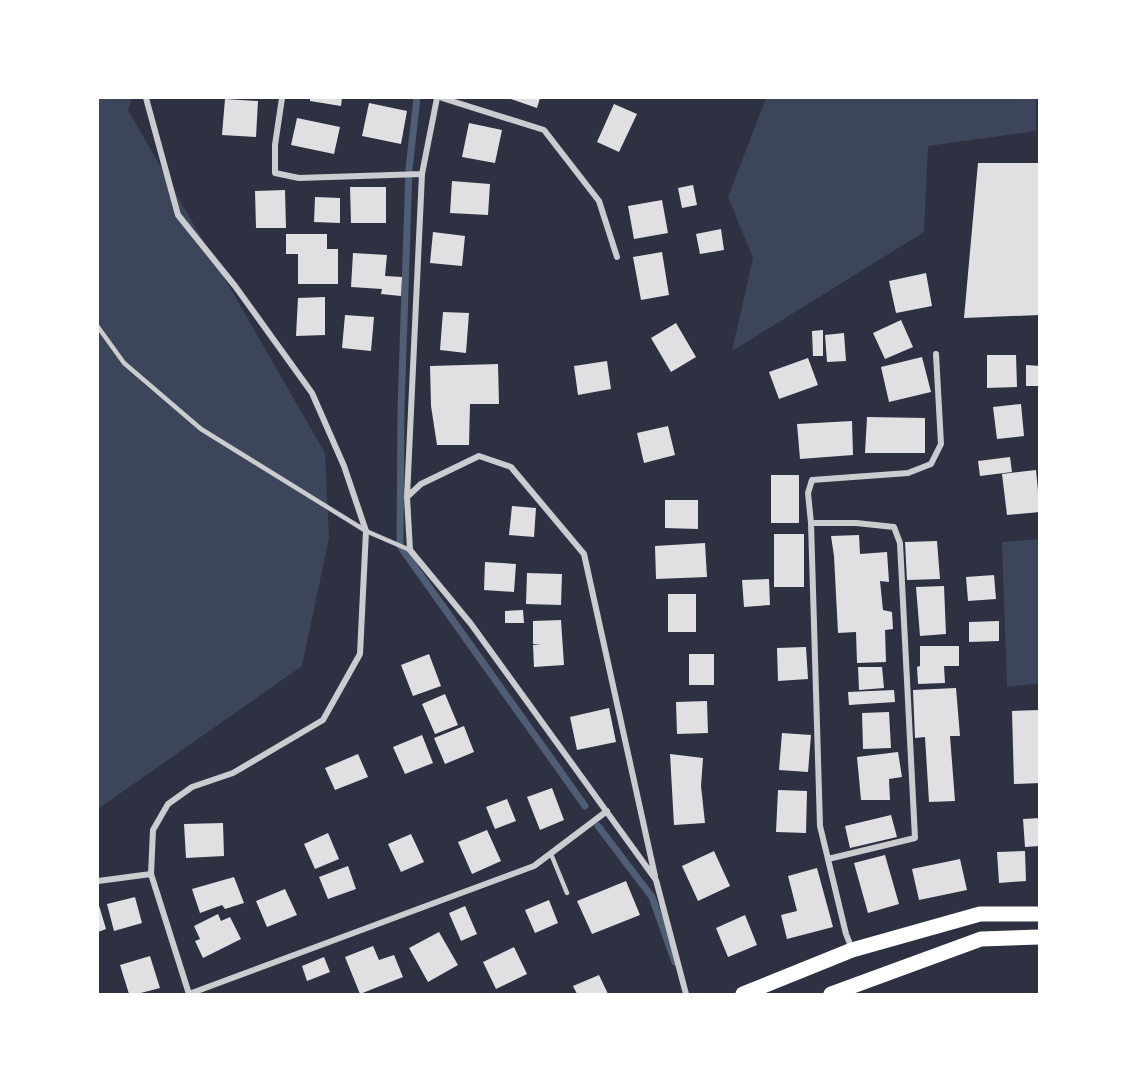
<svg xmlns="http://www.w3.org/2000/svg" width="1137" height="1092" font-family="Commissioner,sans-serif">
	<rect width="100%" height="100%" fill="#2d3142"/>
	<path fill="#3c4559" d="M98 98H132L128 110 325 453 329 538 302 666 98 809Z
		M766 98H1036V131L928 146 924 232 732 351 753 258 728 197Z
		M1039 539V683L1007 687 1002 542Z"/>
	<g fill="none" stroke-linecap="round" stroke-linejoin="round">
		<path stroke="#4f5d75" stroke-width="7" d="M417 98 409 169 401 410 400 546 585 806
			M598 826 652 897 675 962"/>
	</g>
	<path fill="#e0e0e3" d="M310 98H342L341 106 310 101Z
		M508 98H540L537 108Z
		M225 99 258 101 256 137 222 135Z
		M369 103 407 111 401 144 362 136Z
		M614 104 637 114 619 152 597 142Z
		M297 118 340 127 334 154 291 145Z
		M469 123 502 130 495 163 462 157Z
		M978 163H1040V315L964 318Z
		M452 181 490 184 488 215 450 213Z
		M693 185 697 205 682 208 678 188Z
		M350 187H386V223H351Z
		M285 190 286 228H256L255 191Z
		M315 197 340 198V223L314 222Z
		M662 200 668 233 634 239 628 206Z
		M721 229 724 250 700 254 696 234Z
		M433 232 465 236 462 266 430 263Z
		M286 234H327V249H338V284H298V254H286Z
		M662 252 669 295 641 300 633 257Z
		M353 253 387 255 385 276 402 277 401 296 381 294 382 289 351 287Z
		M926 273 932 306 896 313 889 281Z
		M325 297V335L296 336 298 298Z
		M443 312 469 313 466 353 440 350Z
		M345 315 374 317 371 351 342 348Z
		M901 320 913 347 885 359 873 333Z
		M676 323 696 357 671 372 651 338Z
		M823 330V356H813L812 331Z
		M844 333 846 361 827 362 825 335Z
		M987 355H1016L1017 387 987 388Z
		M922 357 931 392 889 402 881 367Z
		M808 358 818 385 779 399 769 372Z
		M607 361 611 389 578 395 574 366Z
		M498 364 499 404H470L469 445H437L431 406 430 366Z
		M1026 365 1040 366V386H1026Z
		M1021 404 1024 436 997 439 993 407Z
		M867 417 925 418V453H865Z
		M852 421 853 455 800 459 797 424Z
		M668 426 675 455 644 463 637 433Z
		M1010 457 1012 472 980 476 978 461Z
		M1036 470 1040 512 1007 515 1002 474Z
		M771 475H799V523H771Z
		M665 500H698V529L665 528Z
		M512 506 536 508 534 537 509 535Z
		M774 534H804V587H774Z
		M859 535 860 554 887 552 889 582 880 581 883 610 892 612 893 629 885 630 886 662 857 663 856 632 838 633 834 556 831 536Z
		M937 541 940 579 907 580 905 542Z
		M705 543 707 577 656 579 655 546Z
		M485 562 516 564 514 592 484 590Z
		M527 573 562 574 561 605 526 604Z
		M994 575 996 599 968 601 966 577Z
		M769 579 770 605 744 607 742 580Z
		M944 586 946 634 920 636 916 587Z
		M668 594H696V632H668Z
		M523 610 524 623H505V611Z
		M561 620 564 665 534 667 533 645H541L533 644V621Z
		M999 621V641L969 642V622Z
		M920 646H959V666H944L945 683 918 684 917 667 920 666Z
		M806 647 808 679 778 681 777 648Z
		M429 654 441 686 413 696 401 665Z
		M689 654H714V685H689Z
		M858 667H882L884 688 859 690Z
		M956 688 960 736H950L955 801 929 802 925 737 915 738 913 690Z
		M894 690 895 702 849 705 848 692Z
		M445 694 458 725 435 734 422 704Z
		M707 701 708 733 677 734 676 702Z
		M609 708 616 742 577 750 570 717Z
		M1040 710V783L1014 784 1012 711Z
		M889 712 891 748 863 749 862 713Z
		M464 726 474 752 445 764 434 738Z
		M782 733 811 735 808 772 779 770Z
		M422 735 433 763 405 774 393 747Z
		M898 752 902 777 889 779 890 800H861L857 757Z
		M358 754 368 777 335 790 325 768Z
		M670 754 703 758 701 786 705 823 674 825Z
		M552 788 564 820 540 830 527 797Z
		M778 790 807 791 806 833 776 832Z
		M507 799 516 821 495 829 486 807Z
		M891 815 897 837 850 848 845 826Z
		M1040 818V846L1025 847 1023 819Z
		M223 823 224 856 186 858 184 824Z
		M487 830 501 861 472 874 458 842Z
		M328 833 339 859 315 869 304 844Z
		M411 834 424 862 401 872 388 844Z
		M714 851 730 886 698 901 682 866Z
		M1025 851 1026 881 999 883 997 852Z
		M885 855 899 904 868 913 854 863Z
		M960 859 967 890 919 900 912 869Z
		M348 866 356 889 328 899 319 877Z
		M817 868 833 927 787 939 781 915 797 911 788 876Z
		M234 877 244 903 225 909 222 905 200 913 192 889Z
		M626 881 640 915 592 934 577 901Z
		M285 889 297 915 267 927 256 901Z
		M135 897 142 923 114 931 107 904Z
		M549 900 558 923 535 933 525 910Z
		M98 902 106 929 98 932Z
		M465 906 477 934 461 941 449 913Z
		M218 914 221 921 230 917 241 939 203 958 195 941 200 939 194 926Z
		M745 915 757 945 728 957 716 928Z
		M439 932 458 965 428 982 409 948Z
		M373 946 379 960 394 955 403 977 360 994 345 957Z
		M514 947 527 974 496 989 483 962Z
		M150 956 160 988 137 994H129L120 965Z
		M324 957 330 972 307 981 302 966Z
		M599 975 608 994H577L573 986Z"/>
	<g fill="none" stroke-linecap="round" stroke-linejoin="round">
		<path stroke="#caccd0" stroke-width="4.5" d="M98 327 124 363 201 429 366 531 410 550
			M551 854 567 893"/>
		<path stroke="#caccd0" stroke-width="6" d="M146 98 178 215 235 286 312 393 344 466 366 531 360 654 323 720 233 773 192 787 168 804 153 830 151 874 189 994
			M282 98 275 145V173L299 178 422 174
			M437 98 422 174 407 497 410 550 471 624 656 880 686 994
			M442 98 544 130 599 201 617 257
			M407 497 421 484 479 456 511 467 584 554 655 876
			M811 523 808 493 812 480 908 473 931 464 941 444 936 354
			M828 859 915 838 900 543 894 527 856 523H811L820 826 846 934 852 949
			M98 881 151 874
			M189 994 534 866 607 811"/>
		<path stroke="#fff" stroke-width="15" d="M743 994 852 950 980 914H1040
			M831 994 981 939 1040 937"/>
	</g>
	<rect width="1137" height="1092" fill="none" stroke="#ffffff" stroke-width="198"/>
</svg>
